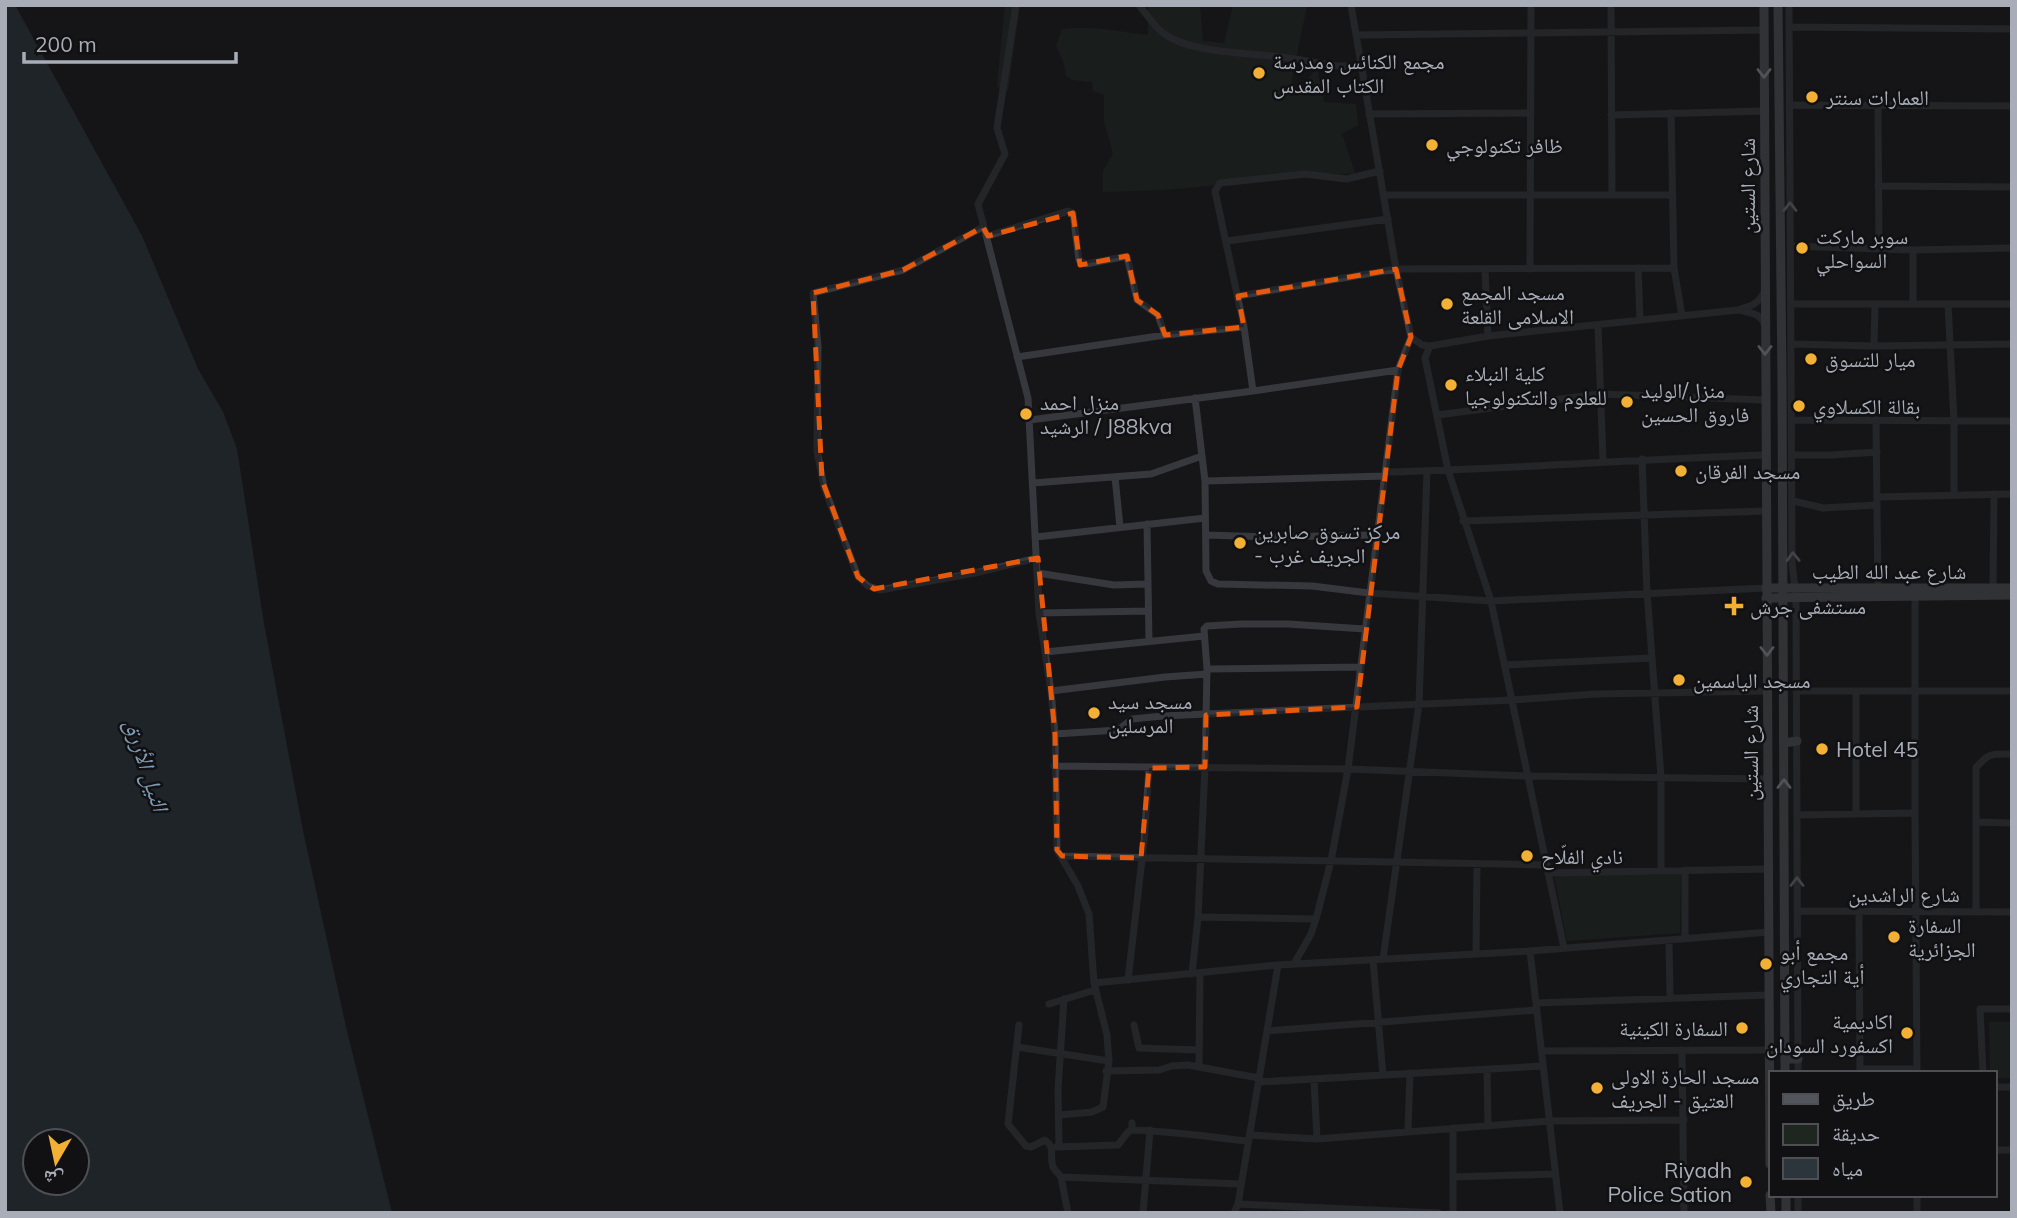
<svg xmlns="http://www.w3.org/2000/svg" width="2017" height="1218" font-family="Mulish,'Noto Naskh Arabic',sans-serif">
	<rect width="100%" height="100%" fill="#161618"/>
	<path fill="#1e261f" d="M1005 5H1020L1008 91 999 88 997 85Z
		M1148 5H1200L1203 41 1224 43 1233 5H1307L1292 79 1293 97 1317 68 1324 102 1356 104 1358 125 1342 134 1355 173 1163 190 1103 192V171L1113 154 1104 121V95L1093 91 1092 82 1072 80 1066 75 1064 64 1056 46 1062 29C1091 25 1119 32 1148 35Z
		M1554 875H1681L1680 933 1567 941Z
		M1989 1022H2012V1078H1994V1073H1990Z"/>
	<path fill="#2c353c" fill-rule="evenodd" d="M5 5H15L142 236 198 369 223 412 237 449 264 624 303 831 346 1027 392 1213H5ZM35 1141H77V1183H35Z"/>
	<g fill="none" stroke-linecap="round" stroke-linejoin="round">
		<path stroke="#37383d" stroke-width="7" d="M1016 5 997 128 1005 154 978 204 1028 398 1039 613 1051 691 1055 734 1057 850 1078 886 1089 914 1094 983 1107 1035 1109 1061 1103 1107 1092 1112 1060 1115
			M1139 5C1150 19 1158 32 1173 39 1202 53 1249 53 1281 57 1311 60 1330 69 1361 65
			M1351 5 1396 269 1411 337 1422 345 1430 346 1488 336 1738 310C1750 306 1759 304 1764 292
			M1611 5 1612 195
			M1789 5 1792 563 1796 597 1798 1073
			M1789 27 2012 29
			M1357 35 1764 30
			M1790 105 2012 106
			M1878 107 1879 248
			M1671 113 1674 268 1682 316
			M1369 114 1531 113
			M1611 115 1764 111
			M1878 186 2012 187
			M1384 195H1672
			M983 227 903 270 813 293 818 346 817 451 824 487 858 577 868 586 880 590 975 573 1037 558
			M988 236 1068 211 1073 213 1079 260 1086 264 1127 256 1137 300 1158 315 1165 335
			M1227 241 1388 219
			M1791 246 1913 250 2012 248
			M1638 268 1640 320
			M1485 269 1488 336
			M1530 269 1531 5
			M1238 296 1396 269 1674 268
			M1791 304H2012
			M1913 304V250
			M1948 304 1954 421V494
			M1739 310C1751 313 1761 313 1765 326
			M1598 325 1603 461
			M1791 344 1874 346 2012 344
			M1430 346 1425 358 1448 470 1491 601 1564 948
			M1874 346 1875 304
			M1017 357 1165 335 1244 327
			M1253 391 1244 327 1215 191 1220 183 1305 174 1346 179 1380 171
			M1195 398 1205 481 1206 571 1211 581 1218 584 1312 586 1369 593 1491 601 1766 588
			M1437 415 1600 394 1765 400
			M1030 420 1253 391 1398 370
			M1792 420 2012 421
			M1876 420 1878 591
			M1792 455H1832L1877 452
			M1642 459 1647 592 1661 777V870
			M1386 472C1513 469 1639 459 1766 455
			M1115 477 1120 527
			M1205 481 1385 476
			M1033 483 1151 474 1202 456
			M1877 497 2012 494
			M1793 501 1823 508 1877 505
			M1463 521 1766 511
			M1147 524 1149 641
			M1206 535 1272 537 1376 535
			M1036 537 1205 518
			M1038 573 1114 585 1148 584
			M1993 588 1994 494
			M1039 613 1148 611
			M1045 652 1204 636
			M1505 665 1652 658
			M1207 669 1361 667
			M1051 691 1165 677 1207 674
			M1796 691H2012
			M1856 692V813
			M1055 734 1118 730 1132 719 1163 716 1513 700 1595 694 1767 691
			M1054 766 1348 769 1528 776 1768 779
			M1915 813 1917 1073
			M1797 815 1915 813V593
			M1976 822 2012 823
			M1062 856 1547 865
			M1548 873 1768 869
			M1797 911 2012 912
			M1859 912 1860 1073
			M1976 912V768C1989 752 1992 754 2012 754
			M1198 917 1316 919
			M1685 938V870
			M1669 940 1670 997
			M1530 951 1560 1213
			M1476 954 1477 864
			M1383 959 1419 704 1427 471
			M1373 960 1383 1075
			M1294 964 1311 934 1316 919 1331 861 1348 769 1398 370 1411 337
			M1192 974 1198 917 1205 767 1207 669 1204 629 1207 626 1241 624H1288L1365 629
			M1128 980 1144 842 1149 768
			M1094 983 1278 965 1530 951 1769 932
			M1536 1003 1769 995
			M1049 1004 1095 990
			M1019 1025 1008 1124 1026 1146 1031 1147 1045 1140C1056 1148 1049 1156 1053 1167 1055 1171 1058 1173 1061 1177
			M1134 1025 1139 1048 1199 1050
			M1267 1031 1536 1010
			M1017 1047 1109 1061
			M1682 1050 1684 1213
			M1541 1051 1770 1050
			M1199 1066 1200 973
			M1487 1069 1488 1126
			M1860 1069H1917
			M1106 1071 1159 1070 1172 1066 1188 1065 1259 1078
			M1983 1073 1980 1009H2012
			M1314 1079 1317 1139
			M1259 1082 1543 1066
			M1994 1087H2012
			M1132 1123V1130C1171 1131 1210 1137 1248 1141
			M1453 1128V1213
			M1408 1130 1410 1073
			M1250 1135 1317 1139 1549 1121 1684 1120
			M1056 1147 1118 1145 1128 1132 1132 1130
			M1059 1147 1058 1089 1064 999
			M1994 1150H2012
			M1454 1177 1555 1174
			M1798 1195V1213
			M1238 1204 1438 1213
			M1068 1213 1061 1177 1241 1184
			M1143 1213 1150 1130
			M1234 1213 1238 1204 1278 965
			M1917 1213V1195"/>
		<path stroke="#53555c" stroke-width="9" d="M1764 5 1770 1164
			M1778 5 1782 381 1785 1073
			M1766 588H2012
			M1766 598 2012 595
			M1784 743 1797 741
			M1785 1059H1798
			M1770 1195 1771 1213
			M1786 1195V1213"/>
	</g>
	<defs><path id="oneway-chevron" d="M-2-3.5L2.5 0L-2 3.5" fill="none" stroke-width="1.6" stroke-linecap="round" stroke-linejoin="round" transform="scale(1.75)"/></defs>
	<g stroke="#979ba6">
		<use href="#oneway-chevron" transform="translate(1764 73) rotate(90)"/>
		<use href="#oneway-chevron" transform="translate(1765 350) rotate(90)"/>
		<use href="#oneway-chevron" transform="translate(1767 651) rotate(90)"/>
		<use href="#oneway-chevron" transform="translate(1784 784) rotate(-90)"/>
	</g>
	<g stroke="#757881">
		<use href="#oneway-chevron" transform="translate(1790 207) rotate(-90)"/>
		<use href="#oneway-chevron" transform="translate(1793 557) rotate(-91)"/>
		<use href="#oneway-chevron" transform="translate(1797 882) rotate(-90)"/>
	</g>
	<path d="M0 0H2017V1218H0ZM1073 213 1080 265 1127 256 1137 300 1158 315 1165 335 1244 327 1238 296 1396 269 1411 337 1398 370 1357 707 1206 715 1205 767 1149 768 1141 858 1062 856 1057 850 1055 734 1038 558 874 589 858 577 822 480 813 293 903 270 983 227 988 236Z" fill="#161618" fill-opacity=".55" fill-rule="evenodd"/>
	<path fill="none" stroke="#e8590c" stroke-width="5" stroke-dasharray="14 9" stroke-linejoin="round" d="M1073 213 1080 265 1127 256 1137 300 1158 315 1165 335 1244 327 1238 296 1396 269 1411 337 1398 370 1357 707 1206 715 1205 767 1149 768 1141 858 1062 856 1057 850 1055 734 1038 558 874 589 858 577 822 480 813 293 903 270 983 227 988 236Z"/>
	<g fill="#f2b134" stroke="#111113" stroke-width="2.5">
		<circle cx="1259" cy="73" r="7"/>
		<circle cx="1812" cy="97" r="7"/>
		<circle cx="1432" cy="145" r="7"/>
		<circle cx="1802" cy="248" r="7"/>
		<circle cx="1447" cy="304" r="7"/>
		<circle cx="1811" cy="359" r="7"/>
		<circle cx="1451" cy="385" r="7"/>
		<circle cx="1627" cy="402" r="7"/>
		<circle cx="1799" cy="406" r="7"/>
		<circle cx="1026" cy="414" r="7"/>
		<circle cx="1681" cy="471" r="7"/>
		<circle cx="1240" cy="543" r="7"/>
		<path d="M1730.5 595.5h7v7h7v7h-7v7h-7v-7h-7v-7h7z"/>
		<circle cx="1679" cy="680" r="7"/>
		<circle cx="1094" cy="713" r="7"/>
		<circle cx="1822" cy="749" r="7"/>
		<circle cx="1527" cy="856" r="7"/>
		<circle cx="1894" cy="937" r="7"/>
		<circle cx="1766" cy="964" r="7"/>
		<circle cx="1742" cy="1028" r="7"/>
		<circle cx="1907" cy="1033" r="7"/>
		<circle cx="1597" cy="1088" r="7"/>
		<circle cx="1746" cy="1182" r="7"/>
	</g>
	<g text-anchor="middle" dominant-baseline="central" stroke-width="5" stroke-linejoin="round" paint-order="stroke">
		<g font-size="21" fill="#a8adb8" stroke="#111113" text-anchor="start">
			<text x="1273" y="61">مجمع الكنائس ومدرسة<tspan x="1273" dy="24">الكتاب المقدس</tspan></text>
			<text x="1826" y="97">العمارات سنتر</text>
			<text x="1446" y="145">ظافر تكنولوجي</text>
			<text x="1816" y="236">سوبر ماركت<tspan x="1816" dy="24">السواحلي</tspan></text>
			<text x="1461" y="292">مسجد المجمع<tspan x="1461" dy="24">الاسلامى القلعة</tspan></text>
			<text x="1825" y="359">ميار للتسوق</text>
			<text x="1465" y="373">كلية النبلاء<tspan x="1465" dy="24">للعلوم والتكنولوجيا</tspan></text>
			<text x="1641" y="390">منزل/الوليد<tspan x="1641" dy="24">فاروق الحسين</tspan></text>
			<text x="1040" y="402">منزل احمد<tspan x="1040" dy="24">الرشيد / J88kva</tspan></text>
			<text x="1813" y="406">بقالة الكسلاوي</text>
			<text x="1695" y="471">مسجد الفرقان</text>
			<text x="1254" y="531">مركز تسوق صابرين<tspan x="1254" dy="24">- الجريف غرب</tspan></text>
			<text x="1750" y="606">مستشفى جرش</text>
			<text x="1693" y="680">مسجد الياسمين</text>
			<text x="1108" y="701">مسجد سيد<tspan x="1108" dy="24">المرسلين</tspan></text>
			<text x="1836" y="749">Hotel 45</text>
			<text x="1541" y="856">نادي الفلّاح</text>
			<text x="1908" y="925">السفارة<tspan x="1908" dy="24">الجزائرية</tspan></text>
			<text x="1780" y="952">مجمع أبو<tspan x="1780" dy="24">أية التجاري</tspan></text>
			<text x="1893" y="1021" text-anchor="end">اكاديمية<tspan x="1893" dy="24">اكسفورد السودان</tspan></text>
			<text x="1728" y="1028" text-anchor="end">السفارة الكينية</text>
			<text x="1611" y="1076">مسجد الحارة الاولى<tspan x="1611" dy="24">العتيق - الجريف</tspan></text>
			<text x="1732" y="1170" text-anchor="end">Riyadh<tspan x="1732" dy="24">Police Sation</tspan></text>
		</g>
		<g font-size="21" fill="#a8adb8" stroke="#111113">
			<text transform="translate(1747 186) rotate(-90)">شارع الستين</text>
			<text x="1889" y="571">شارع عبد الله الطيب</text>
			<text transform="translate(1750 753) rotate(-90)">شارع الستين</text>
			<text x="1904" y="894">شارع الراشدين</text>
		</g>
		<g font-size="23" font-style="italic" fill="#7f9bb3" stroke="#111113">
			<text transform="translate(147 765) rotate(72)">النيل الأزرق</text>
		</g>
	</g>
	<rect width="2017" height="1218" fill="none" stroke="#a8adb8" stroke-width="14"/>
	<rect x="1769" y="1071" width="228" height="126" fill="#111113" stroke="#4d4f55" stroke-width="2"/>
	<rect x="1783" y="1094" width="35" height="10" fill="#53555c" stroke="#4d4f55" stroke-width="2"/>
	<text x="1832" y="1106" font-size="21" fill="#a8adb8">طريق</text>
	<rect x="1783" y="1124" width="35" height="21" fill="#1e261f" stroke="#4d4f55" stroke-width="2"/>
	<text x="1832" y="1141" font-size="21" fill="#a8adb8">حديقة</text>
	<rect x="1783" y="1158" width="35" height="21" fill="#2c353c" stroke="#4d4f55" stroke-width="2"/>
	<text x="1832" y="1176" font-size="21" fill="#a8adb8">مياه</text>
	<g transform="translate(56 1162) rotate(189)"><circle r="33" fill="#111113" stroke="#4d4f55" stroke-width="2"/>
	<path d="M0-5L12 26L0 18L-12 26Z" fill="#f2b134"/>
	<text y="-10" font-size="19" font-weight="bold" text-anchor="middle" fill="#a8adb8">ش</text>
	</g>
	<path d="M24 52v10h212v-10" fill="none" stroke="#a8adb8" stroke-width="3.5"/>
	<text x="35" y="52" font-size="21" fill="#a8adb8" stroke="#111113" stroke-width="5" paint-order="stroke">200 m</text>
</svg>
